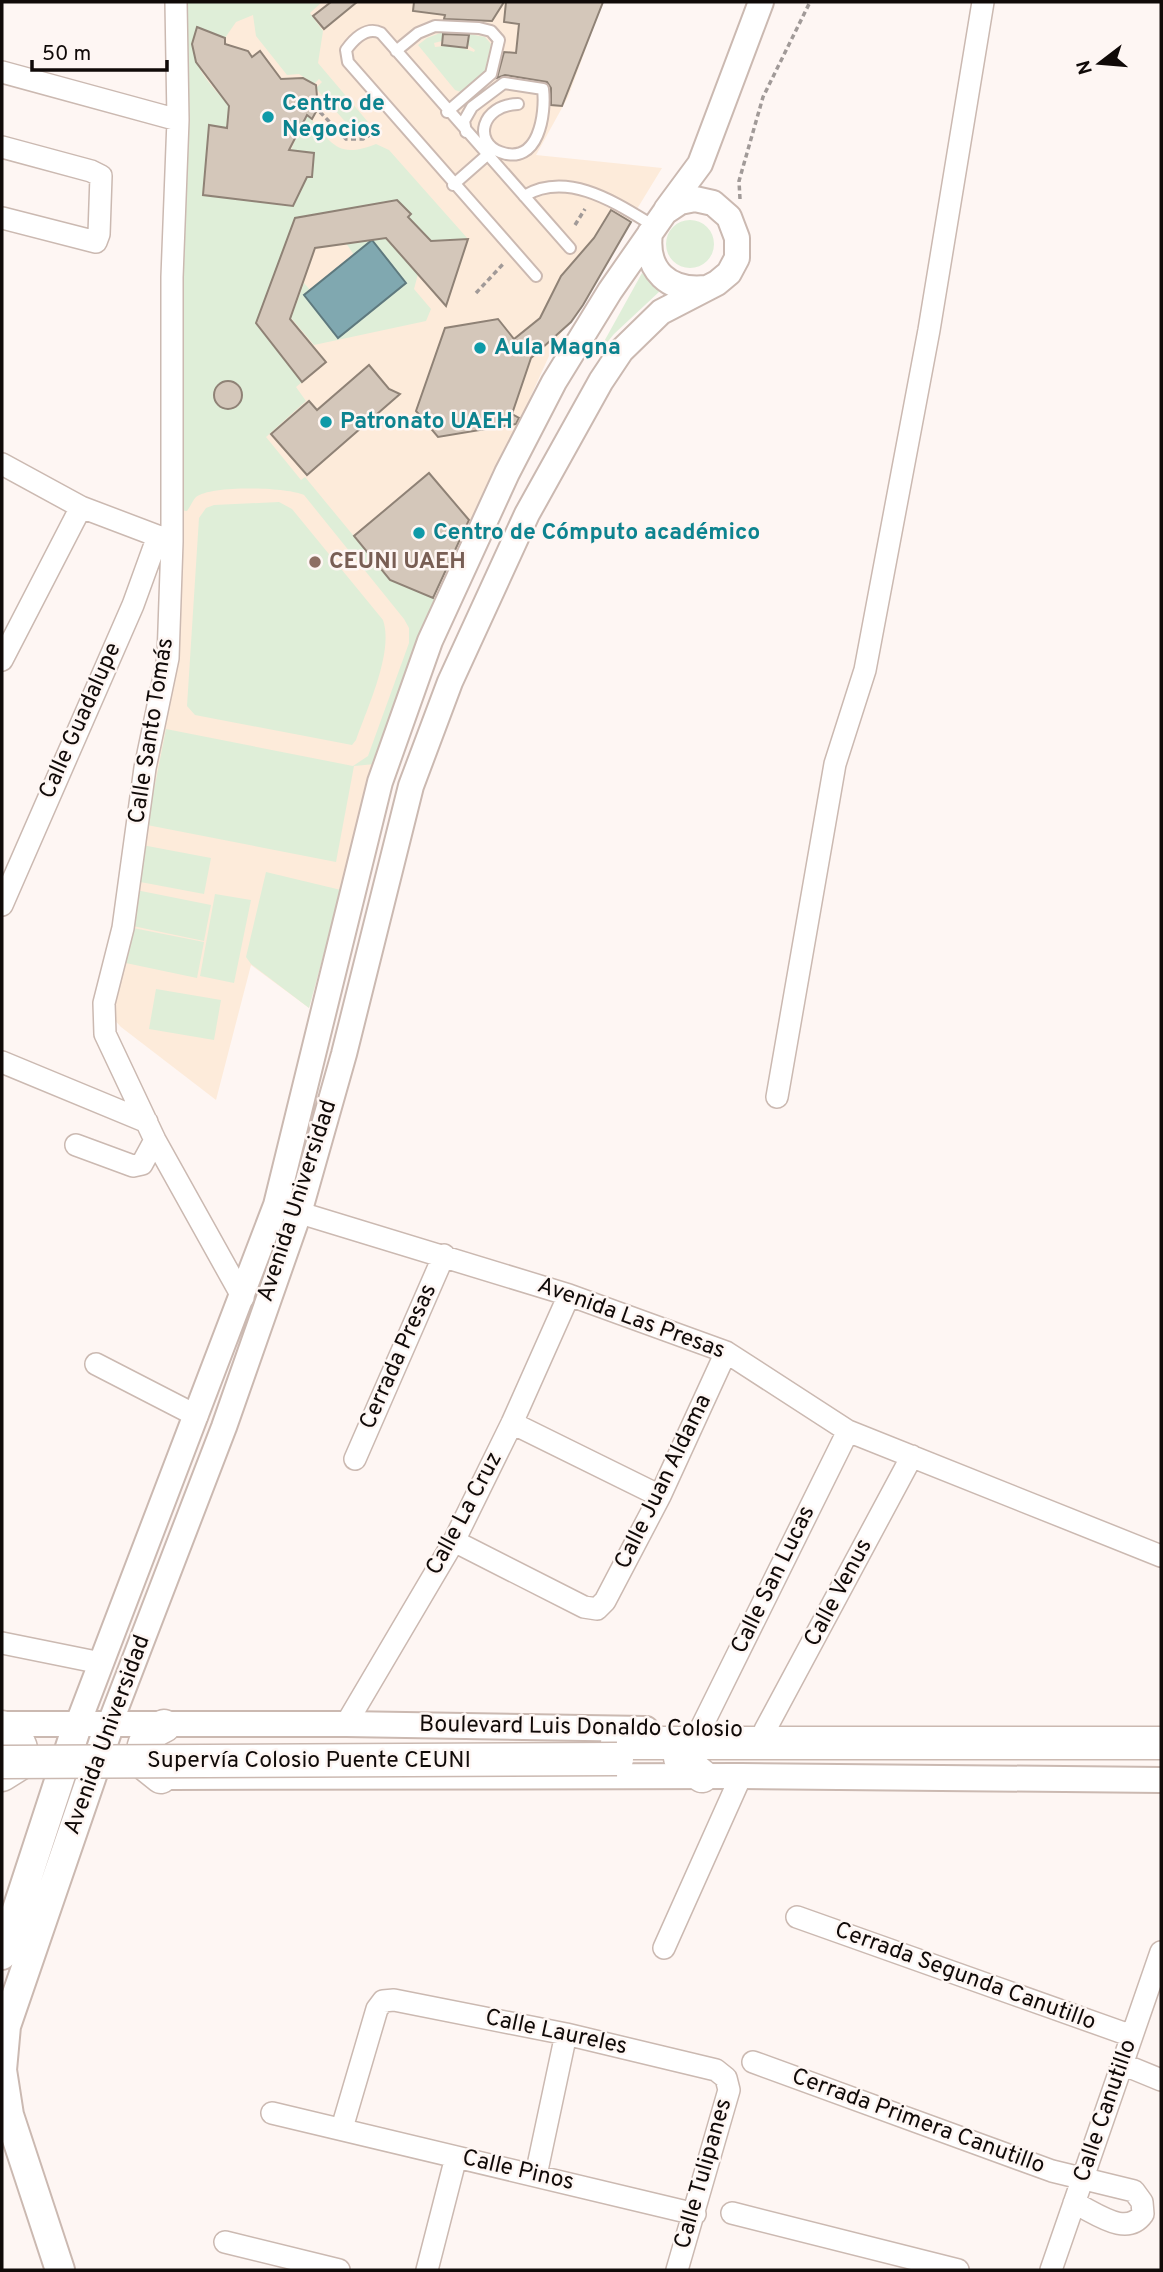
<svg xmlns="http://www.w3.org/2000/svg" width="1163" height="2272" font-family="Overpass,sans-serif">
	<rect width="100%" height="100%" fill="#fef6f3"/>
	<path fill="#fdebda" d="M182 2H603L568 97 536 155 662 168 554 345 425 629 375 764 309 1008 251 965 216 1100 121 1027 108 1013 140 831 178 474 188 98Z"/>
	<path fill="#dfeed8" d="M182 2H322L310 13 323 31 318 63 368 122 361 127 349 126 319 92 316 88 322 82 319 79 314 84 299 74 287 75 256 36 253 15 236 22 225 38 197 27C183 60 210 83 229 106L227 128 209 126 203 195 290 206 301 192 305 177 312 176 314 153 291 150 302 123 308 116C332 142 336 160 376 144L389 150 468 239 431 241 408 217 410 213 397 200 295 218 256 323 302 382 296 387 306 401 266 437 301 480 305 477 390 580 438 600 375 764 354 766 336 862 147 825 166 729 353 766 368 756 409 643V628L404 619 304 495C287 487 211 485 196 497 193 500 190 507 187 511L178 510 188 98Z
		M443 32 442 41 434 43 435 47 454 45 474 52 475 50 468 45 469 34 485 37 491 44 485 72 461 92 455 90 418 45 427 38Z
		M666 244a24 24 0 1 1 48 0a24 24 0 1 1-48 0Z
		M386 238 418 274 414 289 431 309 426 321 314 345 291 318 304 283 310 290 304 295 338 337 405 283 372 241 354 255 346 243Z
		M642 273 660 291 614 334 596 356Z
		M279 502 292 509 383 620C394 652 367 708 356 740L352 745 195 715 187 706 199 518 206 508 214 505Z
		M142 845 211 858 204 894 135 881Z
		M266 872 341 890 309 1008 251 964 246 957Z
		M136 890 211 905 204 941 128 925Z
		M215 894 251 900 234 983 200 976Z
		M128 927 204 942 197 978 121 962Z
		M156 989 221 1000 214 1040 149 1029Z"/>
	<path fill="#80a8b0" stroke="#5e797e" stroke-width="2" d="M372 240 406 283 338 338 304 295Z"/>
	<path fill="#d4c7ba" stroke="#8f8276" stroke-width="2" d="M331 2H357L324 29 313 16Z
		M414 2H504L492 21 444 19 445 15 413 11Z
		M506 2H603L562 106 551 105V88L547 82 505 75 497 78 504 52 516 53 519 24 504 22Z
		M197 27 225 38V44L248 51 252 57 260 51 281 79 303 78 316 85 318 108 312 119 307 115 289 150 314 153 312 177H307L293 206 203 195 209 125 227 128 229 106 196 62 192 44Z
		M443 34 469 35 467 48 442 45Z
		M397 200 411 214 408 217 431 241 468 239 446 306 386 238 315 248 290 319 326 362 302 382 256 323 295 218Z
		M611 210 631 222 583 305 571 322 531 358 512 414 519 418 516 424 438 437 416 411 445 328 498 319 514 339 540 318 561 276 594 238Z
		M369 365 389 389 400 394 307 475 271 434 309 401 317 410Z
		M214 395a14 14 0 1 1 28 0a14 14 0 1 1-28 0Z
		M429 473 469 520 433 598 390 580 354 536Z"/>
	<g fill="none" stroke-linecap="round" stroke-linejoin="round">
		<g stroke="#cbb9b1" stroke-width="14">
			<path id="service" d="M396 51 418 33 435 26 479 28 491 31 499 40 491 74 447 112
				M466 132 464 121 472 107 504 83 543 89C546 113 539 167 500 152 473 142 481 105 518 104
				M453 185 486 156
				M524 196C568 170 616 203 654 226
				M536 276 348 62 346 50C354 39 367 26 381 33L570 248"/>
		</g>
		<g stroke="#cbb9b1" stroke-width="24">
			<path id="minor" d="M176 2 178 120 172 277V542L168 658 145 768 123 928 104 1003 105 1034 155 1140 243 1298
				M2 72 178 120
				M2 147 91 171 101 176 99 234 96 242 2 218
				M2 464 81 507 168 540
				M2 660 81 507
				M2 905 133 605 158 536
				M2 1062 147 1122
				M777 1097 835 764 865 670 929 330 983 2
				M76 1145 133 1166 142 1164 155 1140
				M284 1208 569 1295 726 1352 848 1431 1161 1556
				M96 1364 197 1416
				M512 1423 660 1496
				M355 1459 444 1255
				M454 1541 584 1607 597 1609 605 1601 660 1496 726 1352
				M2 1643 101 1663
				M346 1724 454 1541 512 1423 569 1295
				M700 1730 848 1431
				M765 1730 912 1456
				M797 1917 1132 2036
				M664 1948 741 1776
				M753 2062 1052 2171 1134 2191 1142 2202 1143 2214C1126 2238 1095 2212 1074 2203
				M1122 2064 1161 2080
				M272 2113 695 2214
				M342 2128 377 2009 383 2001 394 2000 566 2034 716 2070 726 2078 729 2090 677 2270
				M536 2175 566 2034
				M732 2213 958 2270
				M225 2242 339 2270
				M427 2270 456 2157
				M1051 2270 1161 1952"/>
		</g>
		<g stroke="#cbb9b1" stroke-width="28">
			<path id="tertiary" d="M666 210 700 164 761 2
				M650 233C645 271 669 292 706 288
				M2 1724H346L646 1729
				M77 1726 276 1205 380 782 430 641 507 473 554 382 610 291 665 212 680 202 695 199 713 203 729 217 737 238V258L729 273 717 283 661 312 621 351 601 381 527 514 450 682 411 786 344 1054 299 1213 224 1427 109 1726
				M170 1777 741 1776 1161 1780"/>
		</g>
		<g stroke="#cbb9b1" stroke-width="32">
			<path id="secondary" d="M2 1955 77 1726
				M60 2270 9 2115 2 2070 6 2026 109 1726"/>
		</g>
		<g stroke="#cbb9b1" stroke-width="35">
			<path id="primary" d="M2 1727C16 1736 27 1747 18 1765L2 1775
				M617 1743H1161
				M680 1758 702 1776
				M161 1777 146 1765C138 1746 147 1734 164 1726"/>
		</g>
		<path stroke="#a19a98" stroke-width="3.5" stroke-dasharray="5 3.5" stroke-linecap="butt" d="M320 112 346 139H363L378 130
			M740 199 739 181 763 97 810 2
			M575 225 585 209
			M476 293 505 262"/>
		<use href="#service" stroke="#fff" stroke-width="10"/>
		<use href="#minor" stroke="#fff" stroke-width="21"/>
		<use href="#tertiary" stroke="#fff" stroke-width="24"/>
		<use href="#secondary" stroke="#fff" stroke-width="28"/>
		<use href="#primary" stroke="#fff" stroke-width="32"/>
		<g stroke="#cbb9b1" stroke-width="35" stroke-linecap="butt">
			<path id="primary-bridge" d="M2 1762 617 1759"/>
		</g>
		<use href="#primary-bridge" stroke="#fff" stroke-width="32"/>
	</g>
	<g fill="#0f9aa8" stroke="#fef6f3" stroke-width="2.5">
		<circle cx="268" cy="117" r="7"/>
		<circle cx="480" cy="348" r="7"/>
		<circle cx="326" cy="422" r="7"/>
		<circle cx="419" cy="533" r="7"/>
	</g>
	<circle fill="#8d6e63" stroke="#fef6f3" stroke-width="2.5" cx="315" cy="562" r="7"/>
	<g text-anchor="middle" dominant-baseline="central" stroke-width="5" stroke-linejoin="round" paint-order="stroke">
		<g font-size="23" font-weight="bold" fill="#0d838f" stroke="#fef6f3" text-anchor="start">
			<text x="282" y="104">Centro de<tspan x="282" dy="26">Negocios</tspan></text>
			<text x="494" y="348">Aula Magna</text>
			<text x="340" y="422">Patronato UAEH</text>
			<text x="433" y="533">Centro de Cómputo académico</text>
		</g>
		<g font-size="23" font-weight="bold" fill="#785e54" stroke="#fef6f3" text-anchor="start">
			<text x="329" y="562">CEUNI UAEH</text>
		</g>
		<g font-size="23" fill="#100a08" stroke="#fef6f3">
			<text transform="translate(81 721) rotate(-66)">Calle Guadalupe</text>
			<text transform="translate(152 731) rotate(-81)">Calle Santo Tomás</text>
			<text transform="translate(298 1201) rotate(-72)">Avenida Universidad</text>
			<text transform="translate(631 1319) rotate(20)">Avenida Las Presas</text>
			<text transform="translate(399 1357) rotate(-66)">Cerrada Presas</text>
			<text transform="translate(664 1482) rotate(-64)">Calle Juan Aldama</text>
			<text transform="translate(465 1514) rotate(-62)">Calle La Cruz</text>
			<text transform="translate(774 1580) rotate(-64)">Calle San Lucas</text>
			<text transform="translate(839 1593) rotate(-62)">Calle Venus</text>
			<text transform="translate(581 1728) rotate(1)">Boulevard Luis Donaldo Colosio</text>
			<text transform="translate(108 1735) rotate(-70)">Avenida Universidad</text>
			<text x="309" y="1761">Supervía Colosio Puente CEUNI</text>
			<text transform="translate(965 1977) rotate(20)">Cerrada Segunda Canutillo</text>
			<text transform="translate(556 2033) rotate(12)">Calle Laureles</text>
			<text transform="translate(1106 2111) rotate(-71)">Calle Canutillo</text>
			<text transform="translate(918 2122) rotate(20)">Cerrada Primera Canutillo</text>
			<text transform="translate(518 2171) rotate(13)">Calle Pinos</text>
			<text transform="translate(704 2174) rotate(-74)">Calle Tulipanes</text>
		</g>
	</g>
	<rect width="1163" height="2272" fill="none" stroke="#100a08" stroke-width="7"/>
	<g transform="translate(1100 63) rotate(254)" stroke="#fef6f3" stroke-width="5" paint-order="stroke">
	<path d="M0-5L12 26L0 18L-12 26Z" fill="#100a08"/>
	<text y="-10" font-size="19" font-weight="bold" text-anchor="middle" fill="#100a08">N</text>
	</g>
	<path d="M32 60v10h135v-10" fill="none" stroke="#100a08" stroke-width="3.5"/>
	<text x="42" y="60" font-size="21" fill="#100a08" stroke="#fef6f3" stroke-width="5" paint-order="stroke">50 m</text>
</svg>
